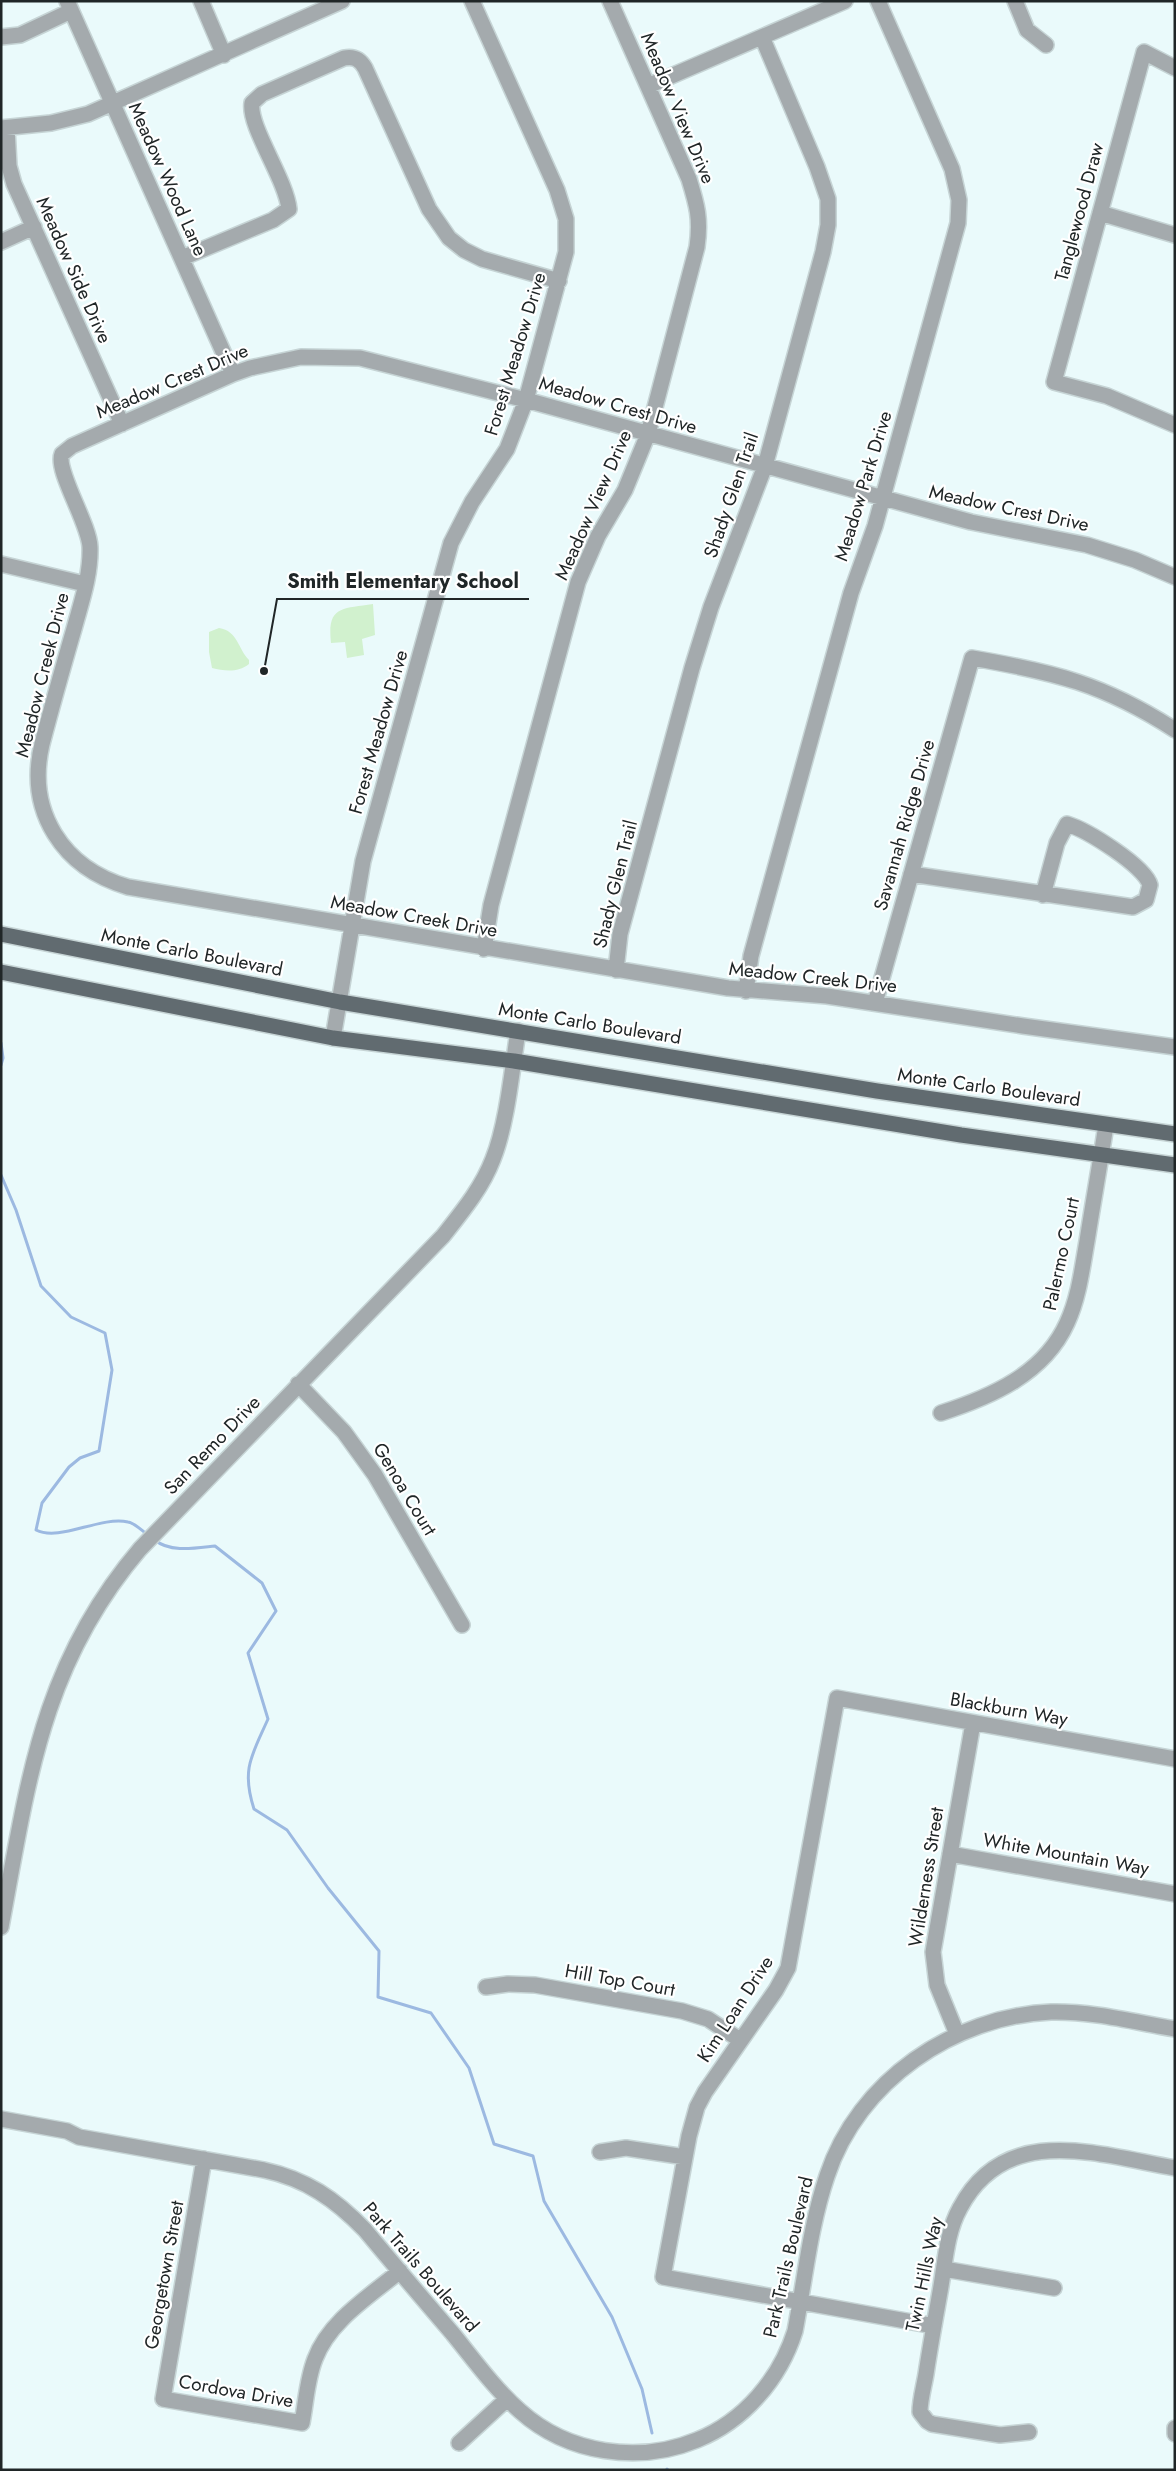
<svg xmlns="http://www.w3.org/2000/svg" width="1176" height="2471" font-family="Jost,sans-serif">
	<rect width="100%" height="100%" fill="#eafafb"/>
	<path fill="#d1f1ce" d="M373 604 375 635 362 639 364 655 347 658 345 642 331 643C327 606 341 609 373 604Z
		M219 628C238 631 238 649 249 660V664C238 673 224 671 212 668L209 652V632Z"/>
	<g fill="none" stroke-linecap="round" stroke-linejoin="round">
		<path stroke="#9cb9e1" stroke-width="3" d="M1 1043 3 1058 1 1065
			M1 1175 16 1210 41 1286 71 1317 105 1333 112 1370 99 1451 80 1458 69 1467 42 1503 36 1530C60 1542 99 1516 128 1522 135 1523 142 1531 148 1535
			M155 1540C170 1553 196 1548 215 1546L262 1583 276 1611 248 1653 268 1719C252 1755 241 1769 254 1809L287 1830 328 1888 379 1951 378 1997 431 2013 469 2068 494 2144 533 2156 544 2201 612 2317 642 2389 652 2433
			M667 2469 668 2470"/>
		<g stroke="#c6d4d5" stroke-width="18">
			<path id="minor" d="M67 1 233 374
				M201 1 224 55
				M1015 1 1027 30 1046 45
				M1 37 20 35 71 11
				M1175 68 1144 52 1054 382 1107 396 1175 425
				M648 86 845 1
				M1 128 51 123 88 114 342 1
				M7 128 9 166 14 184 122 424
				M1100 213 1175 235
				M1 242 34 227
				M182 258 273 220 289 209C286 179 248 126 252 103L262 94 344 58C354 56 360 59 365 68L429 209 449 238 464 250 482 259 559 281
				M1 564 85 584
				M1175 577 1135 560 1087 545 971 522 526 400 360 358 301 357 250 368 233 374 72 446 62 454C55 470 89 523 90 547 91 575 81 603 74 629 63 667 52 706 42 744 26 812 63 868 128 887L728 988 827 996 1023 1026 1175 1047
				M911 874 1133 907 1146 900 1150 885C1145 866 1087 830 1067 824L1057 843 1043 895
				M484 949 491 905 578 582 598 536 625 490 648 434 697 247C701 219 697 205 689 179L610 1
				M616 970 620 934 692 668 711 607 765 466 823 252 828 225V199L817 167 762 37
				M746 991 751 956 851 593 875 526 958 223 959 200 952 169 878 1
				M875 1003 972 658C1054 672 1104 684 1175 730
				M333 1038 363 861 451 543 472 502 507 449 526 400 566 252V219L557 190 472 1
				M298 1384 344 1432 375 1475 462 1625
				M941 1413C991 1397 1044 1374 1067 1323 1079 1297 1082 1269 1087 1241 1093 1203 1100 1164 1106 1125
				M950 1854 1175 1894
				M1 1927C28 1783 41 1665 140 1549L443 1236C462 1212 482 1188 493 1159 507 1124 512 1070 518 1031
				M486 1987 508 1984 535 1985 682 2011 708 2019 740 2040
				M957 2034 937 1985 933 1952 973 1723
				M1 2119 67 2131 79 2137 264 2170C306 2179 335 2199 365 2230 394 2265 423 2299 453 2334 474 2360 495 2389 520 2411 568 2454 639 2464 697 2440 744 2421 780 2379 795 2331 805 2279 810 2226 827 2176 858 2081 954 2016 1051 2012 1093 2011 1134 2022 1175 2029
				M600 2152 626 2148 685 2157
				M204 2159 163 2399 302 2423C306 2402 307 2379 315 2359 329 2321 370 2296 400 2271
				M944 2269 1054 2288
				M934 2326 663 2277 689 2136 697 2107 705 2092 776 1990 788 1968 837 1698 1175 1759
				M1175 2428V2434
				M1029 2432 1000 2435 932 2424 927 2421 920 2412C920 2400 924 2386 926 2374 930 2347 935 2320 940 2292 945 2265 946 2233 960 2208 1006 2121 1099 2155 1175 2168
				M459 2443 507 2399"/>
		</g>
		<g stroke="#c6d4d5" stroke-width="18">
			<path id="major" d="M1 934 340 1002 877 1091 1175 1134
				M1 972 333 1038 514 1061 961 1135 1175 1165"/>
		</g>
		<use href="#minor" stroke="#a4aaad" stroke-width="15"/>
		<use href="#major" stroke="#616b70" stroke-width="15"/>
	</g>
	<g text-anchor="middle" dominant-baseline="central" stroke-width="4.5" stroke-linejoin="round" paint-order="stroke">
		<g font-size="19" fill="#202627" stroke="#fff">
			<text transform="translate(678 108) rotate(67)">Meadow View Drive</text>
			<text transform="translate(168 179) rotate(66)">Meadow Wood Lane</text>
			<text transform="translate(1079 212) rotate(-75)">Tanglewood Draw</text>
			<text transform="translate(74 270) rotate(66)">Meadow Side Drive</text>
			<text transform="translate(515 354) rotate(-73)">Forest Meadow Drive</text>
			<text transform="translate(172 381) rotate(-23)">Meadow Crest Drive</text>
			<text transform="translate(618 405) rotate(16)">Meadow Crest Drive</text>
			<text transform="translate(863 486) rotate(-73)">Meadow Park Drive</text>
			<text transform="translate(731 495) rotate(-71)">Shady Glen Trail</text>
			<text transform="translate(593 505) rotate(-66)">Meadow View Drive</text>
			<text transform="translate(1009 508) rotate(12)">Meadow Crest Drive</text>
			<text transform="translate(42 675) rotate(-76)">Meadow Creek Drive</text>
			<text transform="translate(378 732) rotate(-74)">Forest Meadow Drive</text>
			<text transform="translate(904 825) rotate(-74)">Savannah Ridge Drive</text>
			<text transform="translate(615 884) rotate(-76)">Shady Glen Trail</text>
			<text transform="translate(414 916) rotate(10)">Meadow Creek Drive</text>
			<text transform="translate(192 952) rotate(11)">Monte Carlo Boulevard</text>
			<text transform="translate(813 977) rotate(6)">Meadow Creek Drive</text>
			<text transform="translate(590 1023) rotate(9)">Monte Carlo Boulevard</text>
			<text transform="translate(989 1087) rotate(8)">Monte Carlo Boulevard</text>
			<text transform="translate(1061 1254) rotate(-78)">Palermo Court</text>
			<text transform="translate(212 1445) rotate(-46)">San Remo Drive</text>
			<text transform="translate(405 1489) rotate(59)">Genoa Court</text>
			<text transform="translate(1009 1709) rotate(10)">Blackburn Way</text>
			<text transform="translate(1066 1854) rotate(10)">White Mountain Way</text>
			<text transform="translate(926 1877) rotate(-81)">Wilderness Street</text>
			<text transform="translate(620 1980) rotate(10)">Hill Top Court</text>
			<text transform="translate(735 2009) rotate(-57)">Kim Loan Drive</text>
			<text transform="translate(788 2257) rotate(-77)">Park Trails Boulevard</text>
			<text transform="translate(421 2267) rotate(49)">Park Trails Boulevard</text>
			<text transform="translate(924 2274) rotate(-78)">Twin Hills Way</text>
			<text transform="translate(164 2275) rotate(-80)">Georgetown Street</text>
			<text transform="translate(236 2391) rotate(10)">Cordova Drive</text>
		</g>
	</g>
	<path fill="none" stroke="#202627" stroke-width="2" d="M264 671L277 599H529"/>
	<circle fill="#202627" stroke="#fff" stroke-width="2" cx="264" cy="671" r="5"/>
	<g font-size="20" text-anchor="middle" font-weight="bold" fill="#202627" stroke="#fff" stroke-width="4.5" stroke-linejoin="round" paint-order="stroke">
		<text x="403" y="588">Smith Elementary School</text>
	</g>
	<rect width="1176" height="2471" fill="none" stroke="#202627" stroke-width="5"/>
</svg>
